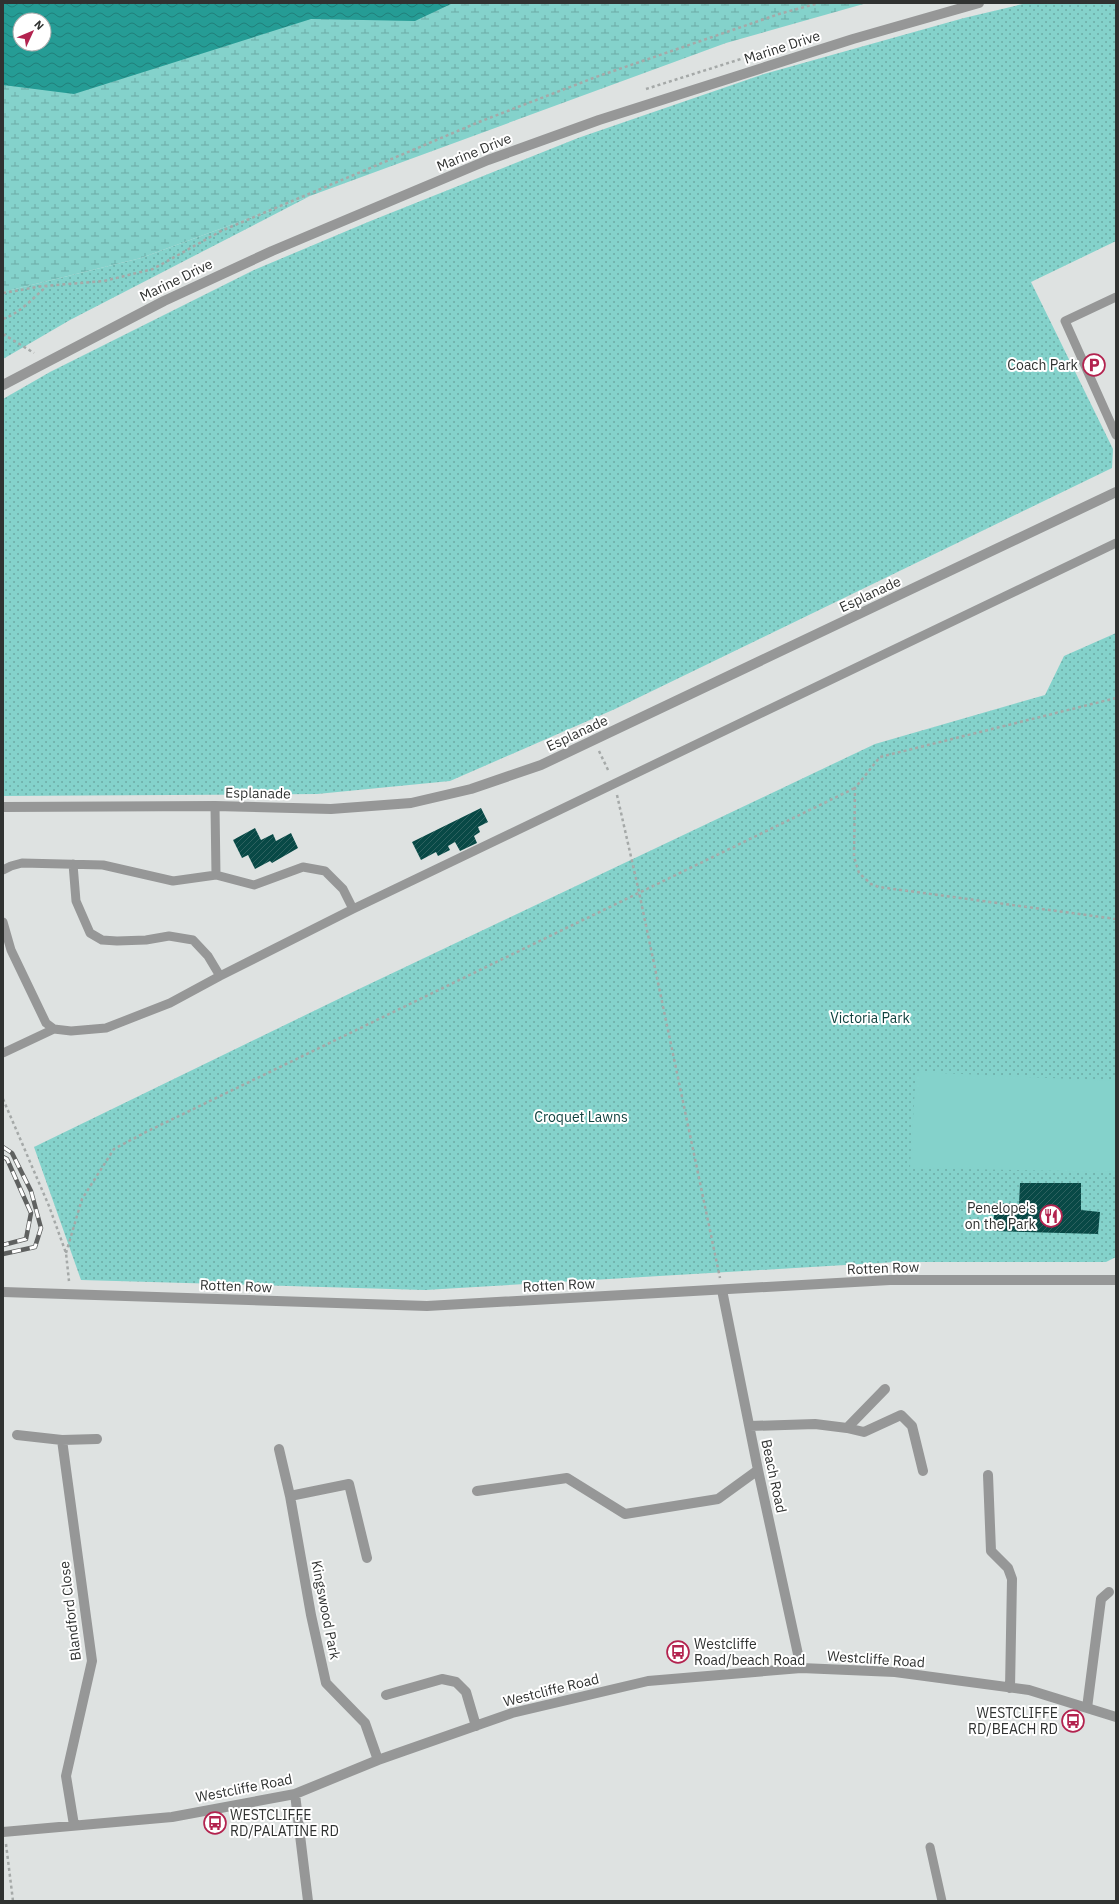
<svg xmlns="http://www.w3.org/2000/svg" width="1119" height="1904" font-family="'IBM Plex Sans',sans-serif">
	<defs>
		<pattern id="grass-dots" width="8" height="8" patternUnits="userSpaceOnUse"><rect width="8" height="8" fill="#84d2cb"/><path d="M2 2h.1M6 6h.1" fill="none" stroke="#6caba5" stroke-width="1.8" stroke-linecap="round"/></pattern>
		<pattern id="wetland-marsh" width="20" height="14" patternUnits="userSpaceOnUse"><rect width="20" height="14" fill="#84d2cb"/><path d="M1 5h8M5 5V1M11 12h8M15 12V8" fill="none" stroke="#6caba5"/></pattern>
		<pattern id="water-waves" width="16" height="10" patternUnits="userSpaceOnUse"><rect width="16" height="10" fill="#259c95"/><path d="M0 5q4-4 8 0t8 0" fill="none" stroke="#20807a"/></pattern>
		<pattern id="building-hatch" width="6" height="6" patternUnits="userSpaceOnUse"><rect width="6" height="6" fill="#084946"/><path d="M-1 1l2-2M0 6l6-6M5 7l2-2" fill="none" stroke="#2d615f"/></pattern>
	</defs>
	<rect width="100%" height="100%" fill="#dee2e1"/>
	<path fill="url(#grass-dots)" d="M1027 3H1116V241L1031 282 1113 449 1112 468 615 709 450 781 317 794 3 796V399L50 372 254 270 368 222 578 138 764 74 964 18Z
		M310 196 70 320 3 359V292L141 258Z
		M1116 633V1257L1106 1262H895L425 1290 81 1280 34 1147 359 989 875 744 1045 695 1064 656Z"/>
	<path fill="url(#wetland-marsh)" fill-rule="evenodd" d="M3 3H867L726 43 141 258 3 292ZM20 20H44V44H20Z"/>
	<path fill="#84d2cb" d="M916 1072 1116 1081V1172L910 1168Z"/>
	<path fill="url(#water-waves)" fill-rule="evenodd" d="M3 3H453L415 21 311 19 74 94 3 85ZM20 20H44V44H20Z"/>
	<path fill="url(#building-hatch)" d="M481 808 488 822 478 827 480 832 474 836 477 843 460 851 455 842 448 846 450 850 438 856 436 852 421 860 412 842Z
		M255 828 261 840 273 834 276 841 291 833 298 848 272 863 270 861 255 869 248 855 242 858 233 840Z
		M1020 1183H1081V1210L1100 1212 1098 1234 993 1231 995 1203 1019 1204Z"/>
	<g fill="none" stroke-linecap="round" stroke-linejoin="round">
		<path stroke="#a5a9a8" stroke-width="2.5" stroke-dasharray="3 3" stroke-linecap="butt" d="M646 89 782 46
			M3 293 43 286 104 281 153 269 221 231 479 122 596 77 779 14 819 3
			M3 319C20 313 33 298 47 286
			M3 334 34 353
			M1116 698 880 757 855 788 854 857 859 873 871 884 879 887 1116 919
			M599 751 609 772
			M617 795 639 892 720 1278
			M3 1099 49 1206 66 1253 69 1281
			M66 1253 82 1199 114 1149 146 1132 855 788
			M6 1844 13 1901"/>
		<path stroke="#969797" stroke-width="9" d="M1116 297 1065 321 1116 435
			M215 806 216 875
			M3 870 11 866 22 863 103 865 173 881 216 875 254 885 303 867 325 871 343 889 353 909
			M3 922 11 950 46 1023 54 1029 71 1031 106 1028 170 1003 220 976 208 956 193 940 169 936 146 940 117 941 102 940 90 933 76 901 73 864
			M220 976 353 909 1116 543
			M3 1053 54 1029
			M930 1847 942 1901"/>
		<path stroke="#969797" stroke-width="10" d="M3 807 215 806 331 809 411 803 471 789 541 765 1116 492
			M722 1290 758 1470 801 1668
			M750 1426 815 1424 847 1428 885 1389
			M847 1428 864 1432 901 1415 912 1426 923 1471
			M17 1435 62 1440 97 1439
			M62 1440 92 1661 66 1776 74 1825
			M279 1449 290 1496 311 1615 326 1683 365 1723 378 1760
			M988 1475 991 1551 1008 1568 1012 1579 1010 1688
			M477 1491 567 1478 625 1514 718 1499 758 1470
			M290 1496 349 1484 367 1558
			M386 1695 442 1679 456 1682 466 1692 476 1726
			M1087 1708 1101 1599 1109 1592
			M295 1794 308 1901
			M3 1832 172 1817 295 1794 378 1760 512 1713 648 1681 801 1668 895 1672 1029 1690 1116 1717"/>
		<path stroke="#969797" stroke-width="10" d="M3 385 164 301 272 251 488 160 599 120 853 39 979 3
			M3 1292 427 1306 890 1280H1116"/>
		<g stroke="#5f6160" stroke-width="4.5">
			<path id="rail" d="M3 1147 12 1153 31 1191 41 1228 35 1247 3 1254
				M3 1157 7 1159 31 1213 26 1239 3 1245"/>
		</g>
		<use href="#rail" stroke="#fff" stroke-width="3" stroke-dasharray="9" stroke-linecap="butt"/>
	</g>
	<defs>
		<g id="parking-ring" transform="scale(1.15)"><circle r="9.5" fill="#fff" stroke="#b3234f" stroke-width="1.5"/><path d="M-3.5-5.5H1a3.5 3.5 0 0 1 0 7H-1V5.5H-3.5ZM-1-3.4V-.6H.8a1.4 1.4 0 0 0 0-2.8Z" fill="#b3234f"/></g>
		<g id="restaurant-ring" transform="scale(1.15)"><circle r="9.5" fill="#fff" stroke="#b3234f" stroke-width="1.5"/><path d="M-5-6h1v4h1v-4h1v4h1v-4h1v5L-1.5 .5V6h-2V.5L-5-1ZM5-6V6H3V1.5H1.5Q1.5-4 5-6Z" fill="#b3234f"/></g>
		<g id="bus-ring" transform="scale(1.15)"><circle r="9.5" fill="#fff" stroke="#b3234f" stroke-width="1.5"/><path d="M-5-6H5V4H4V6H2V4H-2V6H-4V4H-5ZM-3.5-4V0h7V-4ZM-3.5 1.2v1.5H-2V1.2ZM2 1.2v1.5H3.5V1.2Z" fill="#b3234f"/></g>
	</defs>
	<g fill-rule="evenodd">
		<use href="#parking-ring" x="1094" y="365"/>
		<use href="#restaurant-ring" x="1051" y="1216"/>
		<use href="#bus-ring" x="678" y="1652"/>
		<use href="#bus-ring" x="1073" y="1721"/>
		<use href="#bus-ring" x="215" y="1823"/>
	</g>
	<g text-anchor="middle" dominant-baseline="central" stroke-width="4" stroke-linejoin="round" paint-order="stroke">
		<g font-size="14" fill="#303231" stroke="#fff">
			<text transform="translate(782 47) rotate(-18)">Marine Drive</text>
			<text transform="translate(474 152) rotate(-22)">Marine Drive</text>
			<text transform="translate(176 280) rotate(-26)">Marine Drive</text>
			<text transform="translate(870 594) rotate(-25)">Esplanade</text>
			<text transform="translate(577 733) rotate(-25)">Esplanade</text>
			<text transform="translate(258 793) rotate(1)">Esplanade</text>
			<text transform="translate(883 1268) rotate(-2)">Rotten Row</text>
			<text transform="translate(559 1285) rotate(-3)">Rotten Row</text>
			<text transform="translate(236 1286) rotate(2)">Rotten Row</text>
			<text transform="translate(774 1476) rotate(78)">Beach Road</text>
			<text transform="translate(326 1610) rotate(79)">Kingswood Park</text>
			<text transform="translate(70 1611) rotate(-97)">Blandford Close</text>
			<text transform="translate(876 1659) rotate(4)">Westcliffe Road</text>
			<text transform="translate(551 1690) rotate(-14)">Westcliffe Road</text>
			<text transform="translate(244 1788) rotate(-11)">Westcliffe Road</text>
		</g>
		<g font-size="14" fill="#303231" stroke="#fff" text-anchor="end">
			<text x="1078" y="365">Coach Park</text>
			<text x="1036" y="1208">Penelope's<tspan x="1036" dy="16">on the Park</tspan></text>
			<text x="694" y="1644" text-anchor="start">Westcliffe<tspan x="694" dy="16">Road/beach Road</tspan></text>
			<text x="1058" y="1713">WESTCLIFFE<tspan x="1058" dy="16">RD/BEACH RD</tspan></text>
			<text x="230" y="1815" text-anchor="start">WESTCLIFFE<tspan x="230" dy="16">RD/PALATINE RD</tspan></text>
		</g>
		<g font-size="14" fill="#10423f" stroke="#fff">
			<text x="870" y="1018">Victoria Park</text>
			<text x="581" y="1117">Croquet Lawns</text>
		</g>
	</g>
	<rect width="1119" height="1904" fill="none" stroke="#303231" stroke-width="8"/>
	<g transform="translate(32 32) rotate(46)"><circle r="19" fill="#ffffff" stroke="#acadad"/>
	<path d="M0-3L7 15L0 10L-7 15Z" fill="#b3234f"/>
	<text y="-6" font-size="11" font-weight="bold" text-anchor="middle" fill="#303231">N</text>
	</g>
</svg>
